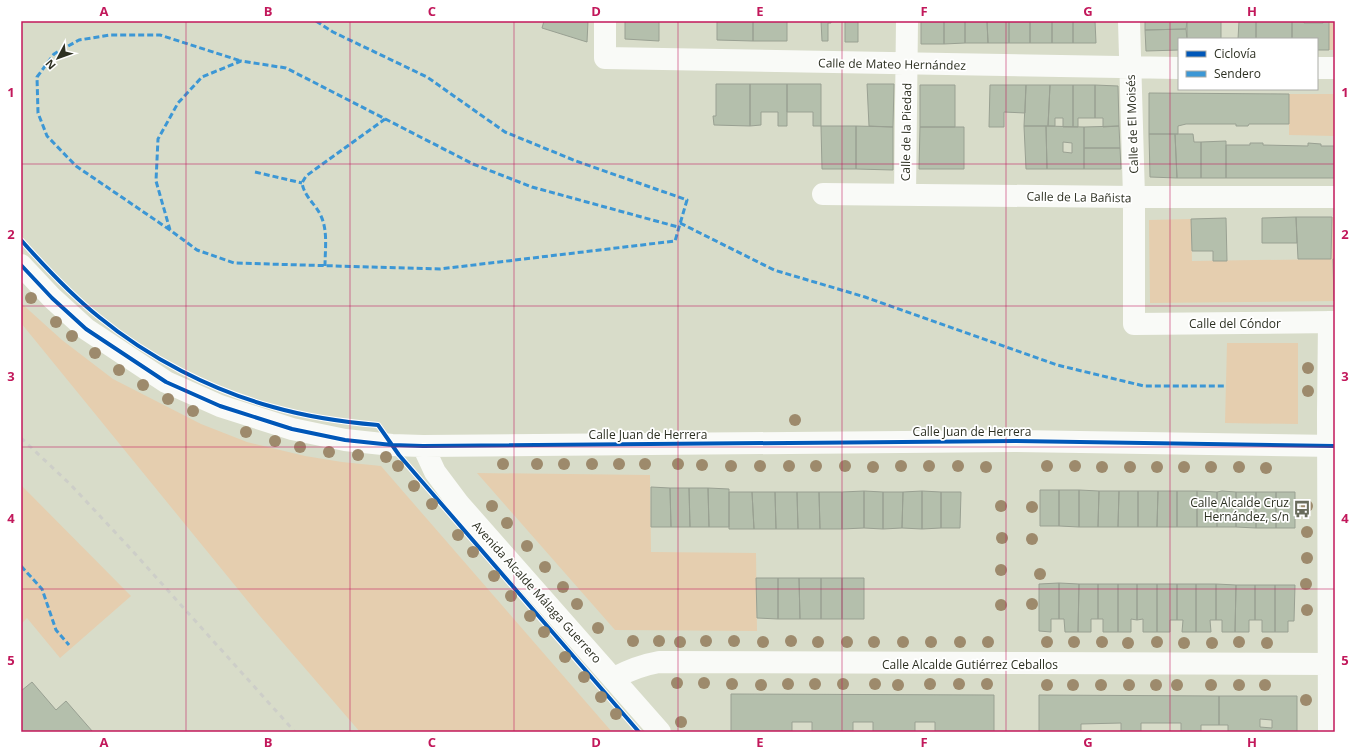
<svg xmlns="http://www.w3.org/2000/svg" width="1356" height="753" font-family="'Open Sans',sans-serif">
	<rect width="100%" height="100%" fill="#d8dcc9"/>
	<path fill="#e5ceaf" d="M1329 21H1335V50H1329Z
		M1289 94H1335V136L1289 135Z
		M1332 217H1335V259H1333L1334 301 1150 303 1149 220 1191 219 1192 261 1331 259Z
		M21 303 62 340 113 379 201 424 247 442 305 456 342 462 381 466 612 732H360L259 615 21 323Z
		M1227 343H1298V424L1225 423Z
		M477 473 650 475 651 552 756 553 757 631 615 630Z
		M21 485 131 596 60 658 27 618 21 624Z"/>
	<path fill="#b4bfac" stroke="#99a092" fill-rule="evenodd" d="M544 21H588L587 42 542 28Z
		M625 21H659V41L625 39Z
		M717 21H753V41L717 40Z
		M753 21H787V41H753Z
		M821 21H831V23H828V41H822Z
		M845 21H858V42H845Z
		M921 21H944V44H921Z
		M944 21H965V43L944 44Z
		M965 21H987L988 43H965Z
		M987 21H1009V43H988Z
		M1009 21H1030V43H1009Z
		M1030 21H1052V43H1030Z
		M1052 21H1073V43H1052Z
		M1073 21H1095L1096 43H1073Z
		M1145 21H1187L1186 29 1145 30Z
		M1187 21H1221V39H1187Z
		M1239 21H1256V39H1238Z
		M1256 21H1292V39H1256Z
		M1292 21H1304V23H1323V21H1329V50H1317V39H1292Z
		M1186 29 1187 39H1179V50L1146 51 1145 30Z
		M716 84H750V126L714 125 713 116H716Z
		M750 84H787V126H778V112H761V125L750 126Z
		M787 84H821V126H813V112H787Z
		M867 84H894L893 127 869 126Z
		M920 85H955V127H920Z
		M990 85H1026L1025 113 1004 112V127H989Z
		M1026 85H1050L1048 126H1024Z
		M1050 85H1073V127H1063V118H1055V126H1048Z
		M1073 85H1095V118H1078V127H1073Z
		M1095 85 1118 86 1119 126 1103 127V118H1095Z
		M1149 93 1289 94V124H1249L1248 126H1236V124H1186L1178 126V134H1149Z
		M821 126H856V169H822Z
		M856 126 893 127V170L856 169Z
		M1024 126H1046L1047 169H1026Z
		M1046 126 1084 127V169H1047ZM1063 142 1072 143V153L1063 152Z
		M1119 126 1120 148H1084V127Z
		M920 127H964V169H919Z
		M1149 134H1175L1177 178 1150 177Z
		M1175 134H1193L1194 142H1201V178H1177Z
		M1226 141V178H1201V142Z
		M1250 143H1263V145L1308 146V143L1321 144V146H1335V178H1226V145H1250Z
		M1084 148H1120L1121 169H1084Z
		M1296 217 1297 243H1262V218Z
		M1296 217H1332L1331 259H1298Z
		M1226 218 1227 261H1213V251H1192L1191 219Z
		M1333 259H1335V301H1334Z
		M651 487 670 488 671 527H651Z
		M670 488H689L690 527H671Z
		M689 488H708L709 527H690Z
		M708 488 729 489V527H709Z
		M1040 490H1059V526H1040Z
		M1059 490H1079V527L1059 526Z
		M1079 490 1099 491 1098 527H1079Z
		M864 491 883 492V529L864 528Z
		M864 491V528L842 529V492Z
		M922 491 941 492V528L922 529Z
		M922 491V529L902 528 903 492Z
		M1099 491H1119L1118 527H1098Z
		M1119 491H1138V527H1118Z
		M1138 491H1158L1157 527H1138Z
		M1158 491H1177V527H1157Z
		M1177 491H1197V527H1177Z
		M1197 491 1217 492V527H1197Z
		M1222 491 1236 492V527H1217V492Z
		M729 492H752L754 529H729Z
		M752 492H775L776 529H754Z
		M775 492H797L798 529H776Z
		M797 492H819L820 529H798Z
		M819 492H842V529H820Z
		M883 492H903L902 528 883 529Z
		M941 492H961L960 528H941Z
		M1236 492H1256V528L1236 527Z
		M1256 492H1276V528H1256Z
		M1276 492H1295V528H1276Z
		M756 578H778V619L757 618Z
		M778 578H799L800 619H778Z
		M799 578H821V619H800Z
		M821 578H842V619H821Z
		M842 578H864V619H842Z
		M1059 583 1079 584 1078 632H1065L1064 619H1059Z
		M1059 583V619H1051V632L1039 631V584Z
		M1079 584H1098V619H1091V632H1078Z
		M1098 584H1118V632H1103V619H1098Z
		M1118 584H1137V620L1131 619V632H1118Z
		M1137 584H1157V632H1143V619L1137 620Z
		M1157 584H1177V620H1170V632H1157Z
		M1177 584H1196V632H1182L1183 620H1177Z
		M1196 584H1216V620H1210L1211 632H1196Z
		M1216 584 1236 585 1235 632H1222V620H1216Z
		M1236 585H1255V620H1249V632H1235Z
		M1255 585H1275V632H1262V620H1255Z
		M1275 585H1295L1294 621H1288V632H1275Z
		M32 682 56 710 66 701 93 732H21V691Z
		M731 694 994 695V732H935V722H915V732H873V722H853V732H812V722H792V732H731Z
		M1039 695 1219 696V725H1201V732H1181V723H1141V732H1121V723L1081 724V732H1039Z
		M1219 696H1297V732H1228V725H1219ZM1260 719 1272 720V728L1260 727Z"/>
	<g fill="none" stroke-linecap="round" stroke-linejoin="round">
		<path stroke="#f9faf7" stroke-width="22" d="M605 21V58L1179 68
			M1129 21 1134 197V324L1335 322
			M1317 68H1335
			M823 194 1134 197H1335
			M905 195 907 21
			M21 265 52 298 86 329 166 382 220 406 292 429 345 440 392 445 423 446 1015 441 1335 446
			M423 446 435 472 459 504 660 732
			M614 678C629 670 642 665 659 662L1329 664
			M1329 732 1328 413 1329 322"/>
		<path stroke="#cdcec8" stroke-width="3" stroke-dasharray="5 5" stroke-linecap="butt" d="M21 438 70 484 128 546 295 732"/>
		<path stroke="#3c97d5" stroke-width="3" stroke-dasharray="6 3" stroke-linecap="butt" d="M316 21 333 32 427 77 505 132 576 161 687 200 675 241 440 269 234 263 197 250 170 230 156 181 158 139 178 103 202 77 241 61 286 68 473 164 532 187 678 227
			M255 172 302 183
			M680 223 774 270 865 297 1057 365 1144 386H1226
			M170 230 76 166 47 136 38 113 37 77 54 54 79 40 110 35H160L241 61
			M325 266C325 250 328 231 321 216 315 203 305 198 302 183L306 176 385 119
			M21 566 42 589 56 630 69 645"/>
		<g stroke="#fff" stroke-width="6">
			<path id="cycleway" d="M21 240C45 267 70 294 99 317 149 358 211 390 273 407 308 417 343 422 378 425L399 455 639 732
				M21 265 52 298 86 329 166 382 220 406 292 429 345 440 392 445 423 446 1015 441 1335 446"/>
		</g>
		<use href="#cycleway" stroke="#0057b8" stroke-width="4"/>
	</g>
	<g fill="#9d8a6c">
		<circle cx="31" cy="298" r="6"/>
		<circle cx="56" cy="322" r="6"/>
		<circle cx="72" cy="336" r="6"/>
		<circle cx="95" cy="353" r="6"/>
		<circle cx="1308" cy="368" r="6"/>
		<circle cx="119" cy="370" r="6"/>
		<circle cx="143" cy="385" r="6"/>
		<circle cx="1308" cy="391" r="6"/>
		<circle cx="168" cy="399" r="6"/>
		<circle cx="193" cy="411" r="6"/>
		<circle cx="795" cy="420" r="6"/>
		<circle cx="246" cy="432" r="6"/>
		<circle cx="275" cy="441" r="6"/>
		<circle cx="300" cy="447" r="6"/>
		<circle cx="329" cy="452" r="6"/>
		<circle cx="358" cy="455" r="6"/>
		<circle cx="386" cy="457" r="6"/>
		<circle cx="503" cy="464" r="6"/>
		<circle cx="537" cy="464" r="6"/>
		<circle cx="564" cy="464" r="6"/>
		<circle cx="592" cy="464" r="6"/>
		<circle cx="619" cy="464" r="6"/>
		<circle cx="645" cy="464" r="6"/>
		<circle cx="678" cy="464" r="6"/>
		<circle cx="702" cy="465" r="6"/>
		<circle cx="398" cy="466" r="6"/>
		<circle cx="731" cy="466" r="6"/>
		<circle cx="760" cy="466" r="6"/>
		<circle cx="789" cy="466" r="6"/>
		<circle cx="816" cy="466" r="6"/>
		<circle cx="845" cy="466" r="6"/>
		<circle cx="901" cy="466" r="6"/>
		<circle cx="929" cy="466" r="6"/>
		<circle cx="958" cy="466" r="6"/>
		<circle cx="1047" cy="466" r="6"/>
		<circle cx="1075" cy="466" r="6"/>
		<circle cx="873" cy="467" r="6"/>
		<circle cx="986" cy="467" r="6"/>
		<circle cx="1102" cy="467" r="6"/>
		<circle cx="1130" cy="467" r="6"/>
		<circle cx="1157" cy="467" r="6"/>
		<circle cx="1184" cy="467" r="6"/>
		<circle cx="1211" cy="467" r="6"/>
		<circle cx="1239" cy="467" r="6"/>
		<circle cx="1266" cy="468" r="6"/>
		<circle cx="414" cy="486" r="6"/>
		<circle cx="432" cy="504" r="6"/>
		<circle cx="492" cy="506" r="6"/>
		<circle cx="1001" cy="506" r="6"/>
		<circle cx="1307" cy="506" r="6"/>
		<circle cx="1032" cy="507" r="6"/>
		<circle cx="507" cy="523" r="6"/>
		<circle cx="1307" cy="532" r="6"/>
		<circle cx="458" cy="535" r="6"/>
		<circle cx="1002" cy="538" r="6"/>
		<circle cx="1032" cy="539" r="6"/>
		<circle cx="527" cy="546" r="6"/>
		<circle cx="473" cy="552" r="6"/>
		<circle cx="1307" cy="558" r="6"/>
		<circle cx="545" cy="567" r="6"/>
		<circle cx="1001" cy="570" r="6"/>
		<circle cx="1040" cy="574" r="6"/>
		<circle cx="494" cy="576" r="6"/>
		<circle cx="1306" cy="584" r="6"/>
		<circle cx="563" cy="587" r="6"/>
		<circle cx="511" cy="596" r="6"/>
		<circle cx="577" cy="604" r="6"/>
		<circle cx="1032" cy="604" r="6"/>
		<circle cx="1001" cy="605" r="6"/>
		<circle cx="1307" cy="610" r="6"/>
		<circle cx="530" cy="616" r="6"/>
		<circle cx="598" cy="628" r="6"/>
		<circle cx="544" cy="632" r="6"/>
		<circle cx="633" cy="641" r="6"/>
		<circle cx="659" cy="641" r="6"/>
		<circle cx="706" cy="641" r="6"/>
		<circle cx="734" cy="641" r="6"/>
		<circle cx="791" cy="641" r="6"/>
		<circle cx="680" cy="642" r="6"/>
		<circle cx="763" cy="642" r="6"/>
		<circle cx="818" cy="642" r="6"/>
		<circle cx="847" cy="642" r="6"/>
		<circle cx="874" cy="642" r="6"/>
		<circle cx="903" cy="642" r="6"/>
		<circle cx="931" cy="642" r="6"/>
		<circle cx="960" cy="642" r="6"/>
		<circle cx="988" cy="642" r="6"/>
		<circle cx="1047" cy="642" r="6"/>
		<circle cx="1074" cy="642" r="6"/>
		<circle cx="1102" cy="642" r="6"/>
		<circle cx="1157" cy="642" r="6"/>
		<circle cx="1239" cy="642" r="6"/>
		<circle cx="1128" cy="643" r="6"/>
		<circle cx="1184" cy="643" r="6"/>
		<circle cx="1212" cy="643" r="6"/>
		<circle cx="1267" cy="643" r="6"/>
		<circle cx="565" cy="657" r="6"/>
		<circle cx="584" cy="677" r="6"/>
		<circle cx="677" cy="683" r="6"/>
		<circle cx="704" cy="683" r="6"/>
		<circle cx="732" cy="684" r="6"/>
		<circle cx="788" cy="684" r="6"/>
		<circle cx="815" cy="684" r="6"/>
		<circle cx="843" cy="684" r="6"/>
		<circle cx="875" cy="684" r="6"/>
		<circle cx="930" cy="684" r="6"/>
		<circle cx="959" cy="684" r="6"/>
		<circle cx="987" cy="684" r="6"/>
		<circle cx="761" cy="685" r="6"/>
		<circle cx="898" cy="685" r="6"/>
		<circle cx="1047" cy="685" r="6"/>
		<circle cx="1073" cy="685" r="6"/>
		<circle cx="1101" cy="685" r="6"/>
		<circle cx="1129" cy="685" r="6"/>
		<circle cx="1156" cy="685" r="6"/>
		<circle cx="1177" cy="685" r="6"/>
		<circle cx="1211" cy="685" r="6"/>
		<circle cx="1239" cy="685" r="6"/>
		<circle cx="1265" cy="685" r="6"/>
		<circle cx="601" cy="697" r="6"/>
		<circle cx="1306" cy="700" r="6"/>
		<circle cx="616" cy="714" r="6"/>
		<circle cx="681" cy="722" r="6"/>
	</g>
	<path fill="none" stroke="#c2185b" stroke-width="1" stroke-opacity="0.55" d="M186 21V732M350 21V732M514 21V732M678 21V732M842 21V732M1006 21V732M1170 21V732M21 164H1335M21 306H1335M21 447H1335M21 589H1335"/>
	<defs>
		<g id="bus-bare" transform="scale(1.38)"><path d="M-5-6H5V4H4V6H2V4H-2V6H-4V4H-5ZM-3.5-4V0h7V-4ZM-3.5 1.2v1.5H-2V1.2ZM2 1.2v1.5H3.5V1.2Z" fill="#696c5c" stroke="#fff" stroke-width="2.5" paint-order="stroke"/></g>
	</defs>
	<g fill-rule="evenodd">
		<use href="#bus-bare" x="1302" y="509"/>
	</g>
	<g text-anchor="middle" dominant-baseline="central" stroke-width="3.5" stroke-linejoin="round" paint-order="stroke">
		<g font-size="12" fill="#2d3022" stroke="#fff">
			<text transform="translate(892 64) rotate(1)">Calle de Mateo Hernández</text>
			<text transform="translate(1132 124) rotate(-92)">Calle de El Moisés</text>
			<text transform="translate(906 132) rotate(-89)">Calle de la Piedad</text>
			<text transform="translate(1079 197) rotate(1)">Calle de La Bañista</text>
			<text x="1235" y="323">Calle del Cóndor</text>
			<text x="972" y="431">Calle Juan de Herrera</text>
			<text x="648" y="434">Calle Juan de Herrera</text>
			<text transform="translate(537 592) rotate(48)">Avenida Alcalde Málaga Guerrero</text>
			<text x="970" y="664">Calle Alcalde Gutiérrez Ceballos</text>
		</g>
		<g font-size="12" fill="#2d3022" stroke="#fff" text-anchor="end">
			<text x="1289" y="502">Calle Alcalde Cruz<tspan x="1289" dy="14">Hernández, s/n</tspan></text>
		</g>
	</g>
	<rect width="1356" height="753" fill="none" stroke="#ffffff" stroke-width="44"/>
	<rect x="1178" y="38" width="140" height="52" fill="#ffffff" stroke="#abaca7"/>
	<rect x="1186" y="51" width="20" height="6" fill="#0057b8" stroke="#abaca7"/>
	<text x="1214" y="58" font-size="12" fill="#2d3022">Ciclovía</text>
	<rect x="1186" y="71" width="20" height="6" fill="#3c97d5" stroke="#abaca7"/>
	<text x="1214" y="78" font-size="12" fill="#2d3022">Sendero</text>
	<g transform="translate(58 58) rotate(229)" stroke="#ffffff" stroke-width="3" paint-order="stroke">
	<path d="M0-3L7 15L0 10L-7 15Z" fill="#2d3022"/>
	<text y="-6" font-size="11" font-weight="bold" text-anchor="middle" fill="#2d3022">N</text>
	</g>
	<rect x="22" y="22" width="1312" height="709" fill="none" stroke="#c2185b" stroke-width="1.5"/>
	<g font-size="13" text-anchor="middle" font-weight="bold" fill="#c2185b">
		<text x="104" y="16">A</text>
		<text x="268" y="16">B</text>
		<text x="432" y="16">C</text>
		<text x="596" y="16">D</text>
		<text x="760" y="16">E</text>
		<text x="924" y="16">F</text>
		<text x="1088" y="16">G</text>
		<text x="1252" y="16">H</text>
		<text x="11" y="97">1</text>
		<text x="1345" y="97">1</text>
		<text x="11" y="239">2</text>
		<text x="1345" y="239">2</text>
		<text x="11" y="381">3</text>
		<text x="1345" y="381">3</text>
		<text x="11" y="523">4</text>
		<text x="1345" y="523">4</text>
		<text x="11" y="665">5</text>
		<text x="1345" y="665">5</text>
		<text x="104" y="747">A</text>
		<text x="268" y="747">B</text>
		<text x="432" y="747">C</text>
		<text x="596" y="747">D</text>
		<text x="760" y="747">E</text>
		<text x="924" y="747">F</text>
		<text x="1088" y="747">G</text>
		<text x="1252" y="747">H</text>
	</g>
</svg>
